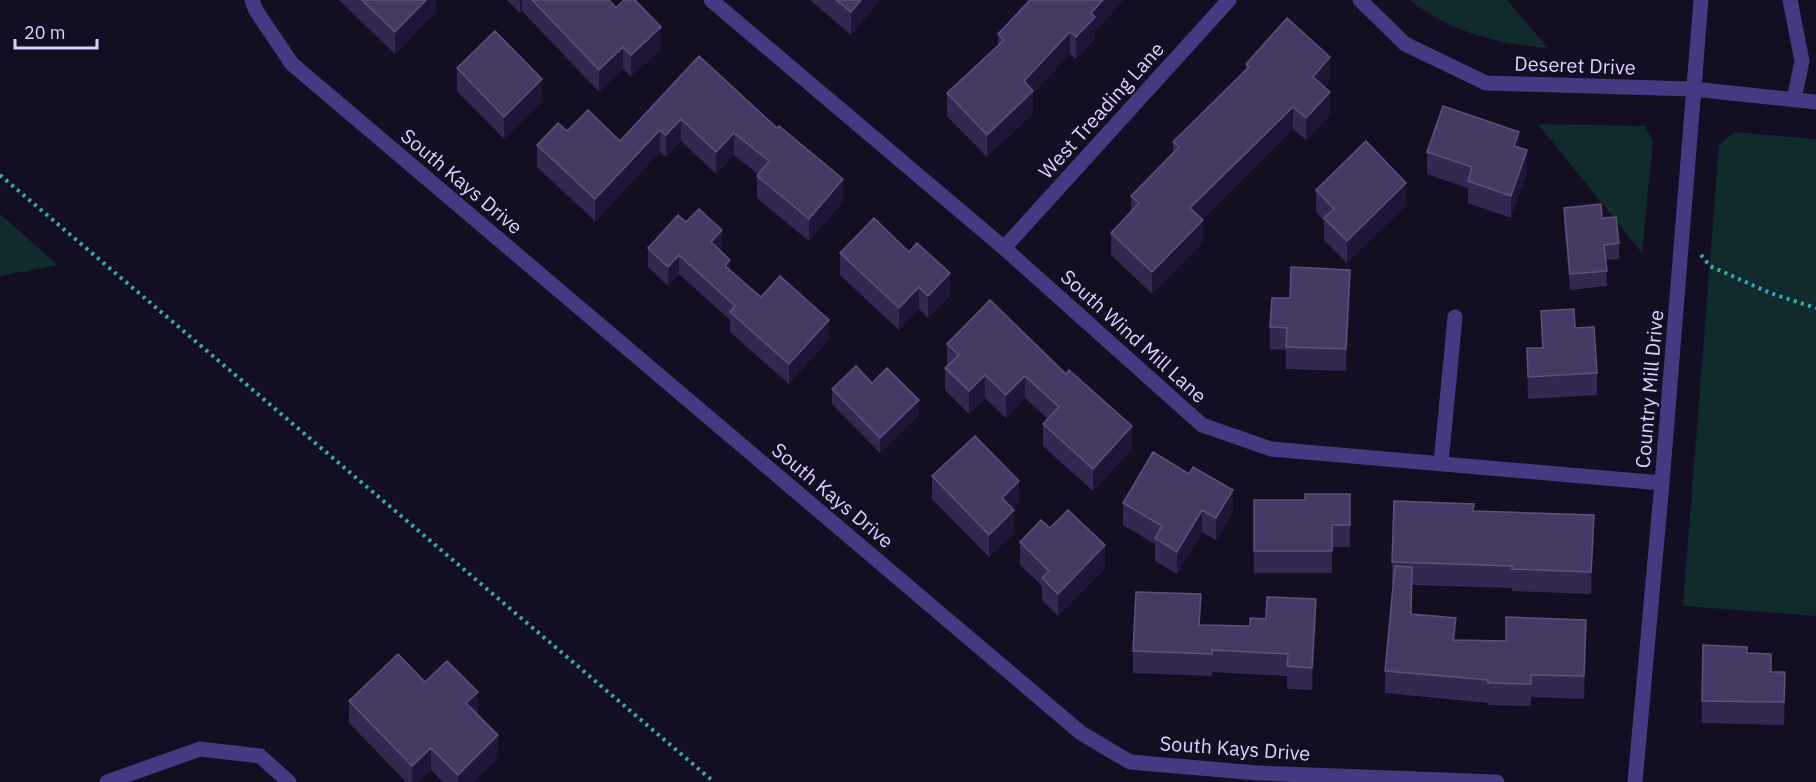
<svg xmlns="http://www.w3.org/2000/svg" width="1816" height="782" font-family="'IBM Plex Sans',sans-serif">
	<rect width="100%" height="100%" fill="#140e22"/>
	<path fill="#112a2c" d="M1410 0H1507L1548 48C1497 44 1450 32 1410 0Z
		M1538 124 1645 126 1653 140 1642 253Z
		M1734 132 1816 139V616L1683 606 1719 145Z
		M0 214 58 265 0 276Z"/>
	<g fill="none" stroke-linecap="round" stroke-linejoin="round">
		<path stroke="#30acb2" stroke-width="4" stroke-dasharray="3 4.5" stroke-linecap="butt" d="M0 175 714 782
			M1701 255 1710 266 1770 293 1816 308"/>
		<path stroke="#443a81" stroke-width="15" d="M252 0 255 9 292 64 1081 733 1130 762 1257 773 1497 782
			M711 0 1004 248 1202 425 1271 449 1662 483
			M1360 0 1405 44 1486 83 1693 89 1816 102
			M1790 0 1802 61 1794 99
			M1004 248 1229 0
			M1441 463 1455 317
			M107 782 200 749 260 756 289 782
			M1635 782 1662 483 1701 0"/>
	</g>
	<path fill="#342750" d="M339 0H436V12L395 54Z
		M507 0H609L661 49 631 77 623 69 599 92 522 11 520 13Z
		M810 0H880L851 35Z
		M1030 0H1124L1095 31V39L1076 59 1070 54 1033 93V113L987 157 947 116V93L998 45V34Z
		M699 56 843 202 809 241 757 198V176L758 174 734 155 716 174 681 141 666 157 660 152 595 221 537 167V145L567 131 620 141Z
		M1246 64 1330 79 1324 87 1330 115 1306 140 1293 129 1202 219 1203 242 1152 294 1111 255V233L1131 211V196L1173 153V142L1246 70Z
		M457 68 542 101 504 139 457 91Z
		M1519 147 1527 172 1511 218 1468 203V188L1427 174V152Z
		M1316 190 1406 205 1347 263 1324 240V221L1316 212Z
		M1564 208 1602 218 1619 243V259L1606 260 1607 286 1570 290 1564 223Z
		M686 222 722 250 721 251 730 270 761 297 829 339 789 384 730 332V320L679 274 668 286 648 267V248Z
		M840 253 950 295 928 318 919 309 899 330 840 275Z
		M1350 292 1346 371 1286 369V350L1270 349V327L1290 298Z
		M990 300 1132 449 1093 491 1043 446V424L1048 419 1025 398 1006 418 985 398 969 414 945 390V368L947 366V344Z
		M1541 311 1575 328 1597 373V395L1528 399 1527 348H1542Z
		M872 383 919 415 880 453 832 404V389Z
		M932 476 1019 503 1013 509 1014 533 989 557 932 499Z
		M1350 494V547H1332V573H1254V500H1305Z
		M1123 503 1233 512 1216 540 1202 532 1177 574 1155 561V544L1123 525Z
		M1474 511 1594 537 1591 594 1512 591V588L1412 585 1411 614 1456 640 1586 642 1584 699 1531 697V706L1488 705V703L1385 693V671L1393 584H1392V562Z
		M1050 528 1105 568 1058 616 1042 600V586L1020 565V542Z
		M1316 621 1312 690 1287 689V676L1212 672V676L1133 673V651L1200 625 1250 626Z
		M1747 653 1771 672 1785 695 1784 725 1702 723V701Z
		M425 682 477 715 498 757 473 782H443L431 770 418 782H406L349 723V701Z"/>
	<path fill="#1f1536" d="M426 0H436V12L395 54V32Z
		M520 0H522V11L520 13Z
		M861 0H880L851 35V12Z
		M1103 0H1124L1095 31V39L1076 59V37L1091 13Z
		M661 27V49L631 77V55Z
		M1070 32V54L1033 93V113L987 157V135L1024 81Z
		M623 47V69L599 92V70Z
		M1330 57V79L1313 99V77Z
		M542 79V101L504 139V117Z
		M1330 92V115L1306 140V118Z
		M1293 107V129L1190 230V208Z
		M681 119V141L666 157V135Z
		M660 130V152L595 221V199Z
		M1519 132V154L1514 146Z
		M734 133V155L716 174V152Z
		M1527 150V172L1511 218V196Z
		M843 179V202L809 241V219Z
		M1406 183V205L1347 263V241Z
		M1203 220V242L1152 294V272Z
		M722 230V250L711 262V242Z
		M679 255V274L668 286V267Z
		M730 260V279L725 266Z
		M1350 270V292L1346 371V349Z
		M950 273V295L928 318V296Z
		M919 287V309L899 330V308Z
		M829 320V339L789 384V364Z
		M985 375V398L969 414V391Z
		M1025 376V398L1006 418V395Z
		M919 400V415L880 453V438Z
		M1132 426V449L1093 491V469Z
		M1019 481V503L1002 520V498Z
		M1233 490V512L1216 540V518Z
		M1014 510V533L989 557V535Z
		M1202 510V532L1177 574V552Z
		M1594 515V537L1591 594V572Z
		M1105 545V568L1058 616V594Z
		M1316 599V621L1312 690V668Z
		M1456 618V641L1453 640Z
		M1586 620V642L1584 699V676Z
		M1785 672V695L1784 725V702Z
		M478 692V715L466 703Z
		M498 735V757L473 782H458V775Z
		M431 748V770L418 782H412V766Z"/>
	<path fill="#463963" stroke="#5d517b" stroke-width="1.5" d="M362 0H426L395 32Z
		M532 0H609L616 8 624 0H635L661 27 631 55 623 47 599 70Z
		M836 0H861L851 12Z
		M1030 0H1103L1091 13 1095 17 1076 37 1070 32 1024 81 1033 91 987 135 947 93 1004 40 998 34Z
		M1287 18 1330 57 1313 77 1330 92 1306 118 1293 107 1190 208 1203 220 1152 272 1111 233 1139 203 1131 196 1179 147 1173 142 1249 67 1246 64Z
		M495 31 542 79 504 117 457 68Z
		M699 56 777 128 779 126 843 179 809 219 757 176 769 161 734 133 716 152 681 119 666 135 660 130 595 199 537 145 558 123 567 131 588 110 620 141Z
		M1443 106 1519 132 1514 146 1527 150 1511 196 1468 181 1472 167 1427 152Z
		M1366 141 1406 183 1347 241 1324 218 1334 209 1316 190Z
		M1601 204 1602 218 1616 217 1619 243 1604 245 1607 271 1570 274 1564 208Z
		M699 209 722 230 711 242 730 260 725 266 761 297 780 276 829 320 789 364 730 312 735 306 679 255 668 267 648 248 678 215 686 222Z
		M874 218 909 252 917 243 950 273 928 296 919 287 899 308 840 253Z
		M1291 267 1350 270 1346 349 1286 347 1287 328 1270 327 1272 298H1290Z
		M990 300 1066 374 1069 370 1132 426 1093 469 1043 424 1059 407 1025 376 1006 395 985 375 969 391 945 368 959 355 947 344Z
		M1574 309 1575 328 1594 327 1597 373 1528 377 1527 348H1543L1541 311Z
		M856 366 872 383 887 368 919 400 880 438 832 389Z
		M975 436 1019 481 1002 498 1014 510 989 535 932 476Z
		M1153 452 1189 474 1193 467 1233 490 1216 518 1202 510 1177 552 1155 538 1162 526 1123 503Z
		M1305 494H1350V525H1332V551H1254V500H1305Z
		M1394 501 1474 504 1473 511 1594 515 1591 572 1512 569V566L1392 562Z
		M1068 510 1105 545 1058 594 1042 578 1049 571 1020 542 1041 520 1050 528Z
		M1395 566 1412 567 1411 614 1456 618 1453 640 1506 641V617L1586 620 1584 676 1531 675V684L1488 683V680L1385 671Z
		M1136 592 1201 594 1199 625 1250 626V618L1266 619 1267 597 1316 599 1312 668 1287 666 1288 654 1212 650V654L1133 651Z
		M1703 645 1747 647V653L1771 654V672H1785L1784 702 1702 701Z
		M398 654 425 682 447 661 478 692 466 703 498 735 458 775 431 748 412 766 349 701Z"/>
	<g text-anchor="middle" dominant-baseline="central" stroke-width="4.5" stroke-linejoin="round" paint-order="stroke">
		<g font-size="20" fill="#dbd0fe" stroke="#140e22">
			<text transform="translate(1575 65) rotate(2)">Deseret Drive</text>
			<text transform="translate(1101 110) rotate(-48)">West Treading Lane</text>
			<text transform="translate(462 181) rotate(40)">South Kays Drive</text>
			<text transform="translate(1134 336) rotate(42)">South Wind Mill Lane</text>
			<text transform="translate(1649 389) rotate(-85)">Country Mill Drive</text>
			<text transform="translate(833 495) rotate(40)">South Kays Drive</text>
			<text transform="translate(1235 748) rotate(4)">South Kays Drive</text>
		</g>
	</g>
	<path d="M15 39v9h82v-9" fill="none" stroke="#dbd0fe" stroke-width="3"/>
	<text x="24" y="39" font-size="18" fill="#dbd0fe" stroke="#140e22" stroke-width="4.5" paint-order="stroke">20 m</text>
</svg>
